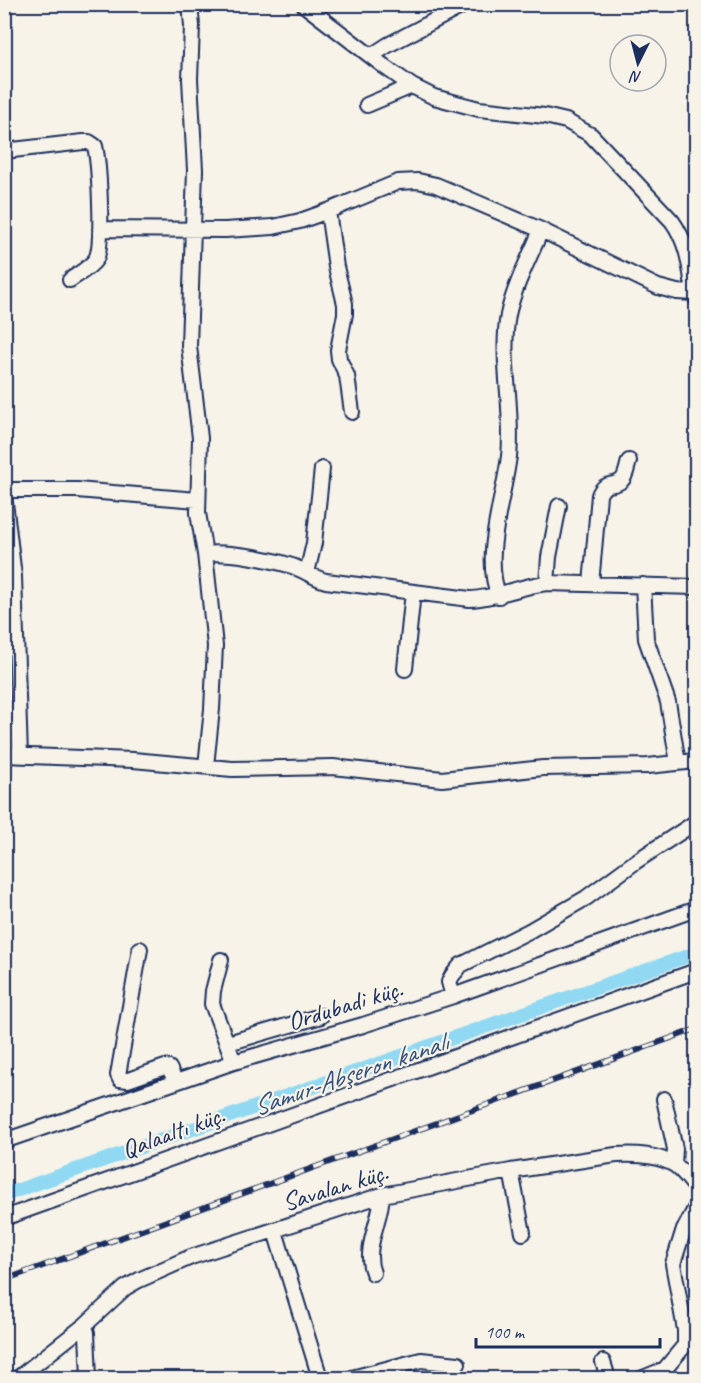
<svg xmlns="http://www.w3.org/2000/svg" width="701" height="1383" font-family="Caveat,sans-serif">
	<rect width="100%" height="100%" fill="#f7f3e8"/>
	<filter id="ink" filterUnits="userSpaceOnUse"><feTurbulence type="fractalNoise" baseFrequency=".0167" numOctaves="2"/><feDisplacementMap in="SourceGraphic" scale="12" xChannelSelector="R" yChannelSelector="G"/><feConvolveMatrix kernelMatrix="1 2 1 2 8 2 1 2 1" color-interpolation-filters="sRGB"/></filter>
	<g filter="url(#ink)">
		<g fill="none" stroke-linecap="round" stroke-linejoin="round">
			<path stroke="#91d9f3" stroke-width="14" d="M4 1195 696 953"/>
			<g stroke="#1b2f5e" stroke-width="18">
				<path id="minor" d="M190 4 192 26 190 79 195 170 189 346 200 438 198 513 205 554 215 646 212 709 206 766
					M303 4 385 67 412 86 434 97 479 109 545 116 566 121 591 135 672 221C688 243 690 267 694 293L696 298
					M371 56 388 45 466 4
					M367 105 412 86
					M4 151 83 142H89L95 146C99 164 104 244 96 259 90 268 78 274 70 280
					M328 211 336 267 345 304V314L338 350 339 359 347 376 352 412
					M100 229 225 230 273 227 300 221 328 211 398 182 418 181 436 185 541 230 658 287 677 292 694 293
					M4 490H77L197 500
					M4 494 14 576 20 756
					M205 554C227 551 270 559 292 566 304 570 314 578 326 581L470 599C497 598 520 586 547 583L696 587
					M307 573 314 543 322 469
					M547 583 549 557 559 506
					M591 584 599 495C605 480 614 488 622 480 626 476 627 467 629 461
					M643 585 646 639 668 702 678 763
					M499 596C482 557 504 498 509 456 514 411 500 359 508 315 514 286 530 257 541 230
					M405 669 413 592
					M4 755 133 760 232 769 333 767 442 779 543 768 648 766 696 761
					M140 949 118 1075 120 1079 128 1080 165 1067 169 1068 176 1082
					M221 960 213 991 212 1004 234 1062
					M453 996 449 982 452 976 461 965 529 931 586 898 635 862 696 822
					M228 1043 321 1016
					M664 1099 675 1149 674 1164
					M4 1141 234 1062 363 1025 453 996 696 909
					M511 1171 523 1233
					M4 1218 696 971
					M275 1231 320 1378
					M373 1273C363 1248 381 1221 382 1195
					M85 1325 87 1333 89 1378
					M603 1362 608 1378
					M18 1378 85 1325 125 1288 139 1280 191 1257 382 1195 511 1171 616 1155C634 1154 656 1154 673 1164 682 1169 690 1181 696 1188
					M352 1378 421 1360 458 1364
					M643 1378 665 1369 685 1345V1330L673 1264 683 1232 696 1207"/>
			</g>
			<use href="#minor" stroke="#f7f3e8" stroke-width="14"/>
			<g stroke="#1b2f5e" stroke-width="6">
				<path id="rail" d="M4 1280 696 1029"/>
			</g>
			<use href="#rail" stroke="#f7f3e8" stroke-width="4" stroke-dasharray="11" stroke-linecap="butt"/>
		</g>
	</g>
	<g text-anchor="middle" dominant-baseline="central" stroke-width="4.5" stroke-linejoin="round" paint-order="stroke">
		<g font-size="26" fill="#1b2f5e" stroke="#f7f3e8">
			<text transform="translate(345 1005) rotate(-17)">Ordubadi küç.</text>
			<text transform="translate(173 1132) rotate(-20)">Qalaaltı küç.</text>
			<text transform="translate(335 1187) rotate(-17)">Savalan küç.</text>
		</g>
		<g font-size="27" font-style="italic" fill="#33517c" stroke="#f7f3e8">
			<text transform="translate(350 1074) rotate(-19)">Samur-Abşeron kanalı</text>
		</g>
	</g>
	<rect width="701" height="1383" fill="none" stroke="#f7f3e8" stroke-width="24"/>
	<rect x="12" y="12" width="677" height="1359" fill="none" stroke="#1b2f5e" stroke-width="2" filter="url(#ink)"/>
	<g transform="translate(638 63) rotate(186)"><circle r="28" fill="#f7f3e8" stroke="#9fa5b1" stroke-width="1.5"/>
	<path d="M0-4.5L10 22L0 15L-10 22Z" fill="#1b2f5e"/>
	<text y="-9" font-size="16" font-weight="bold" text-anchor="middle" fill="#1b2f5e">N</text>
	</g>
	<path d="M476 1338v9h184v-9" fill="none" stroke="#1b2f5e" stroke-width="3"/>
	<text x="485" y="1338" font-size="18" fill="#1b2f5e" stroke="#f7f3e8" stroke-width="4.5" paint-order="stroke">100 m</text>
</svg>
